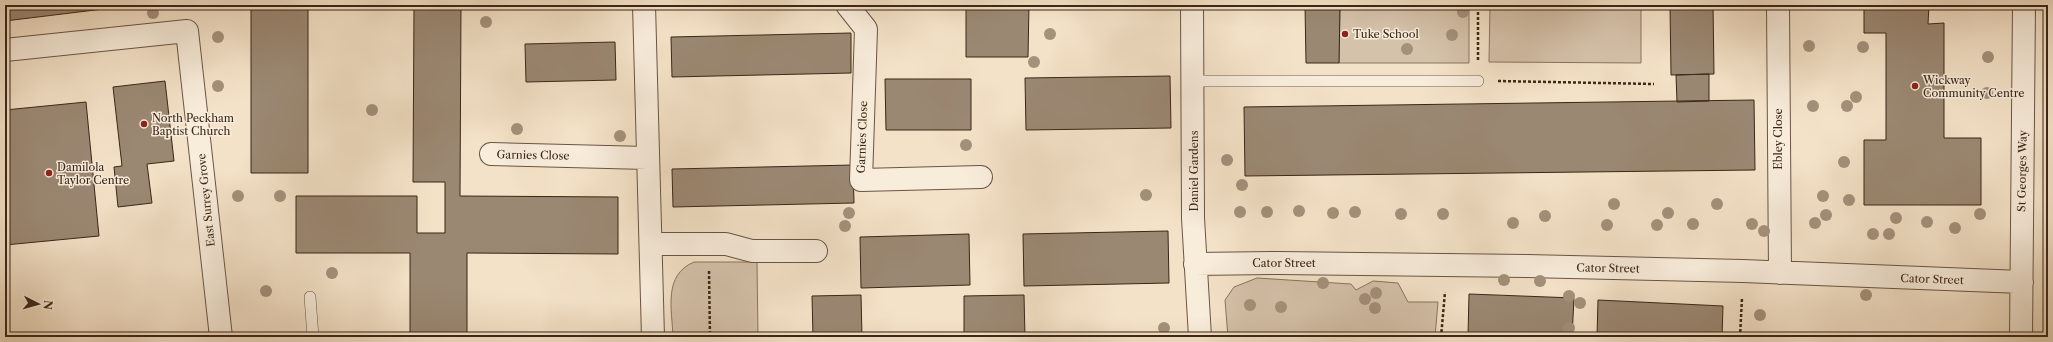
<svg xmlns="http://www.w3.org/2000/svg" width="2053" height="342" font-family="'Libre Caslon Text',serif">
	<rect width="100%" height="100%" fill="#f4e2c8"/>
	<filter id="stains"><feTurbulence type="fractalNoise" baseFrequency=".005" numOctaves="4"/><feColorMatrix values="0 0 0 0 .2 0 0 0 0 .09 0 0 0 0 .02 0 0 0 .5 -.17"/></filter>
	<radialGradient id="worn" r=".72"><stop offset=".6" stop-color="#630" stop-opacity="0"/><stop offset="1" stop-color="#630" stop-opacity=".3"/></radialGradient>
	<path fill="#d5c2aa" stroke="#887460" d="M1340 5H1469V63H1339Z
		M1490 5H1641V63L1489 62Z
		M2048 8V337H2046Z
		M694 262H757L758 337H673C672 309 663 275 694 262Z
		M1257 278 1351 284 1356 290 1373 281 1398 283 1408 302H1438L1435 337H1228L1225 300 1234 287Z"/>
	<path fill="#9b8873" stroke="#3b2617" d="M5 5H136L5 21Z
		M251 5H308V173H251Z
		M414 5H461L460 196 618 197V254L467 253V337H410V253H296V196H417V233H445V182H413Z
		M966 5H1029L1028 57H966Z
		M1305 5H1340L1339 63H1306Z
		M1670 5H1713L1714 74 1671 75Z
		M1864 5H1929L1928 24 1944 23V138H1981V205H1864V140H1886V33H1864Z
		M851 33V73L672 77 671 37Z
		M615 42 616 80 526 82 525 44Z
		M1709 74V101L1677 102 1676 75Z
		M1170 76 1171 128 1026 130 1025 78Z
		M885 79H971V130H886Z
		M165 81 174 161 147 164 152 203 118 207 114 167 122 166 113 87Z
		M1754 100 1755 170 1245 176 1244 107Z
		M86 102 99 236 5 245V110Z
		M853 165 854 203 673 207 672 169Z
		M1168 231 1169 283 1024 286 1023 234Z
		M969 234 970 285 861 288 860 237Z
		M1469 294 1574 298 1572 337 1468 336Z
		M861 295 862 337H813L812 296Z
		M1024 295 1025 337H964V296Z
		M1598 300 1723 306 1722 337H1597Z"/>
	<g fill="none" stroke-linecap="round" stroke-linejoin="round">
		<g stroke="#695543" stroke-width="12">
			<path id="service" d="M1194 81H1478
				M310 297 313 337"/>
		</g>
		<g stroke="#695543" stroke-width="24">
			<path id="minor" d="M644 5 653 337
				M847 5 866 29 861 180 981 177
				M1192 5 1193 218 1200 337
				M1778 5 1780 273
				M5 50 187 31 221 337
				M491 154 647 158
				M651 244H726L752 251H816
				M1195 264 1279 263 1527 266 1743 271 2022 282
				M2021 337 2024 5"/>
		</g>
		<path stroke="#3b2617" stroke-width="2.5" stroke-dasharray="3 2" stroke-linecap="butt" d="M1478 60V5
			M1498 81 1654 84
			M709 271 710 337
			M1441 337 1445 292
			M1740 337 1742 298"/>
		<use href="#service" stroke="#f8ecdb" stroke-width="11"/>
		<use href="#minor" stroke="#f8ecdb" stroke-width="22"/>
	</g>
	<g fill="#a4907b">
		<circle cx="1463" cy="12" r="6"/>
		<circle cx="153" cy="13" r="6"/>
		<circle cx="486" cy="22" r="6"/>
		<circle cx="1050" cy="34" r="6"/>
		<circle cx="1452" cy="35" r="6"/>
		<circle cx="218" cy="37" r="6"/>
		<circle cx="1809" cy="46" r="6"/>
		<circle cx="1863" cy="47" r="6"/>
		<circle cx="1407" cy="49" r="6"/>
		<circle cx="1988" cy="57" r="6"/>
		<circle cx="1034" cy="62" r="6"/>
		<circle cx="218" cy="86" r="6"/>
		<circle cx="1987" cy="93" r="6"/>
		<circle cx="1856" cy="97" r="6"/>
		<circle cx="1813" cy="106" r="6"/>
		<circle cx="1847" cy="106" r="6"/>
		<circle cx="372" cy="110" r="6"/>
		<circle cx="517" cy="129" r="6"/>
		<circle cx="620" cy="136" r="6"/>
		<circle cx="966" cy="145" r="6"/>
		<circle cx="1227" cy="160" r="6"/>
		<circle cx="1844" cy="162" r="6"/>
		<circle cx="1242" cy="185" r="6"/>
		<circle cx="1146" cy="195" r="6"/>
		<circle cx="238" cy="196" r="6"/>
		<circle cx="280" cy="196" r="6"/>
		<circle cx="1823" cy="196" r="6"/>
		<circle cx="1849" cy="200" r="6"/>
		<circle cx="1614" cy="204" r="6"/>
		<circle cx="1717" cy="204" r="6"/>
		<circle cx="1299" cy="211" r="6"/>
		<circle cx="1240" cy="212" r="6"/>
		<circle cx="1267" cy="212" r="6"/>
		<circle cx="1355" cy="212" r="6"/>
		<circle cx="849" cy="213" r="6"/>
		<circle cx="1333" cy="213" r="6"/>
		<circle cx="1668" cy="213" r="6"/>
		<circle cx="1401" cy="214" r="6"/>
		<circle cx="1443" cy="214" r="6"/>
		<circle cx="1980" cy="214" r="6"/>
		<circle cx="1826" cy="215" r="6"/>
		<circle cx="1545" cy="216" r="6"/>
		<circle cx="1896" cy="218" r="6"/>
		<circle cx="1927" cy="222" r="6"/>
		<circle cx="1513" cy="223" r="6"/>
		<circle cx="1815" cy="223" r="6"/>
		<circle cx="1693" cy="224" r="6"/>
		<circle cx="1752" cy="224" r="6"/>
		<circle cx="1607" cy="225" r="6"/>
		<circle cx="1657" cy="225" r="6"/>
		<circle cx="845" cy="226" r="6"/>
		<circle cx="1955" cy="228" r="6"/>
		<circle cx="1764" cy="231" r="6"/>
		<circle cx="1873" cy="234" r="6"/>
		<circle cx="1889" cy="234" r="6"/>
		<circle cx="332" cy="273" r="6"/>
		<circle cx="1504" cy="280" r="6"/>
		<circle cx="1540" cy="281" r="6"/>
		<circle cx="1323" cy="283" r="6"/>
		<circle cx="266" cy="291" r="6"/>
		<circle cx="1376" cy="293" r="6"/>
		<circle cx="1866" cy="295" r="6"/>
		<circle cx="1569" cy="296" r="6"/>
		<circle cx="1365" cy="299" r="6"/>
		<circle cx="1580" cy="303" r="6"/>
		<circle cx="1250" cy="305" r="6"/>
		<circle cx="1281" cy="307" r="6"/>
		<circle cx="1375" cy="308" r="6"/>
		<circle cx="1760" cy="315" r="6"/>
		<circle cx="1164" cy="328" r="6"/>
		<circle cx="1569" cy="328" r="6"/>
	</g>
	<g fill="#8f2418" stroke="#f8ecdb" stroke-width="1.5">
		<circle cx="1345" cy="34" r="4"/>
		<circle cx="1915" cy="86" r="4"/>
		<circle cx="144" cy="124" r="4"/>
		<circle cx="49" cy="173" r="4"/>
	</g>
	<g text-anchor="middle" dominant-baseline="central" stroke-width="3" stroke-linejoin="round" paint-order="stroke">
		<g font-size="11" fill="#3b2617" stroke="#f8ecdb" text-anchor="start">
			<text x="1353" y="34">Tuke School</text>
			<text x="1923" y="80">Wickway<tspan x="1923" dy="13">Community Centre</tspan></text>
			<text x="152" y="118">North Peckham<tspan x="152" dy="13">Baptist Church</tspan></text>
			<text x="57" y="167">Damilola<tspan x="57" dy="13">Taylor Centre</tspan></text>
		</g>
		<g font-size="11" fill="#3b2617" stroke="#f8ecdb">
			<text transform="translate(862 137) rotate(-88)">Garnies Close</text>
			<text transform="translate(1778 139) rotate(-90)">Ebley Close</text>
			<text transform="translate(533 155) rotate(1)">Garnies Close</text>
			<text transform="translate(1194 171) rotate(-90)">Daniel Gardens</text>
			<text transform="translate(2022 171) rotate(-89)">St Georges Way</text>
			<text transform="translate(206 200) rotate(-96)">East Surrey Grove</text>
			<text x="1284" y="263">Cator Street</text>
			<text transform="translate(1608 268) rotate(1)">Cator Street</text>
			<text transform="translate(1932 279) rotate(2)">Cator Street</text>
		</g>
	</g>
	<rect width="2053" height="342" fill="none" stroke="#f4e2c8" stroke-width="20"/>
	<rect x="6" y="6" width="2041" height="330" fill="none" stroke="#3b2617" stroke-width="2"/>
	<rect x="10" y="10" width="2033" height="322" fill="none" stroke="#3b2617"/>
	<g transform="translate(38 304) rotate(96)" stroke="#f8ecdb" stroke-width="3" paint-order="stroke">
	<path d="M0-3L7 15L0 10L-7 15Z" fill="#3b2617"/>
	<text y="-6" font-size="11" font-weight="bold" text-anchor="middle" fill="#3b2617">N</text>
	</g>
	<rect width="100%" height="100%" filter="url(#stains)"/>
	<rect width="100%" height="100%" fill="url(#worn)"/>
</svg>
